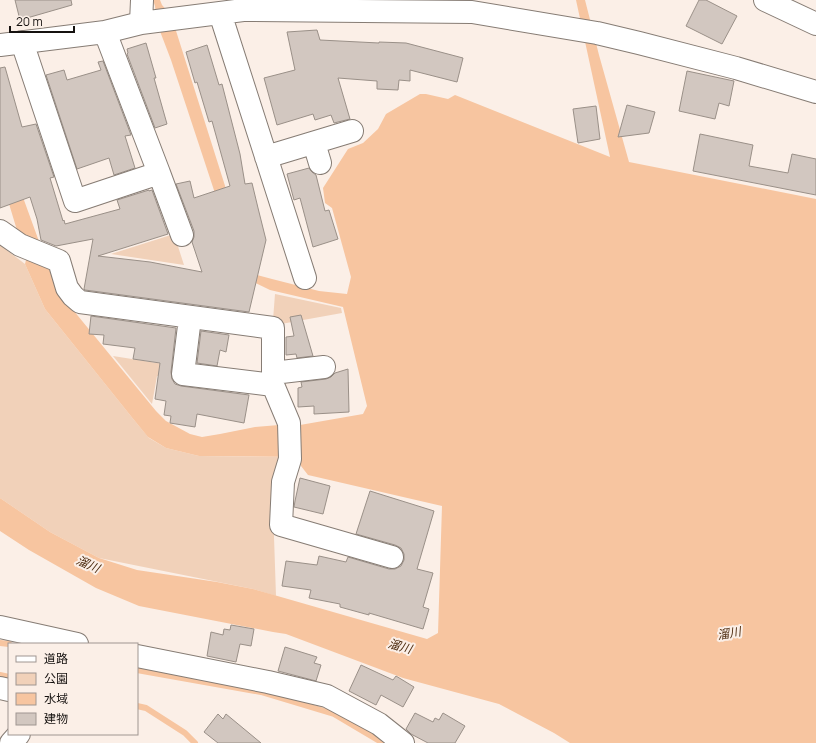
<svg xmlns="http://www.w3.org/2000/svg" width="816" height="743" font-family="Manrope,'Noto Sans JP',sans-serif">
	<rect width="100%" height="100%" fill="#fbefe7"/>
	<path fill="#f1d1b9" d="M174 234 184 265 111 254Z
		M0 245 25 264 45 309 134 420 149 438 166 448 199 456 281 457 282 462 272 477 276 596 253 589 99 558 50 532 0 498Z
		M275 294 341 308 342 313 281 324 273 320Z
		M113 356 176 366 174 379 157 376 152 404Z"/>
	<path fill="#f7c5a0" d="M153 0H160L162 5 171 15 251 268 257 275 272 279 319 291 347 294 351 277 332 208 325 203 323 188 348 149 363 143 378 129 386 114 420 94H426L448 99 455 95 610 157 576 0H585L599 55 629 162 816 199V743H570L554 733 499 704 403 678 286 634 273 632 139 606 96 588 29 550 0 531V498L50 532 99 558 137 570 217 582 253 589 427 639 438 633 442 506 308 475 301 466 300 457 199 456 166 448 148 437 134 420 45 309 25 264 26 260 0 174V134L49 269 60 294 156 411 166 421 190 434 202 437 220 434 255 427 279 425H300L363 414 367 406 343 307 270 290 247 279 240 269 171 60 158 26 156 17 155 6Z"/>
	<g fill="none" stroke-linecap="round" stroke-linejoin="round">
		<path stroke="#f7c5a0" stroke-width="6" d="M0 643 9 644
			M137 670 261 692 334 714 383 743
			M0 675 9 677
			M137 706 146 708 185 733 195 743"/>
	</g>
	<path fill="#d2c7c0" stroke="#9a9088" d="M15 0H71L72 5 20 20Z
		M699 0H706L737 16 722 44 686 26Z
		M317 30 320 40 379 43V42L406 43 463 58 457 82 410 70V81L399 80 398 90 377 89V81L338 78 350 119 334 123 331 115 315 120 313 114 277 125 264 78 295 70 287 32Z
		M146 43 156 78H154L167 124 155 128 127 54 128 53 127 49Z
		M207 45 219 85 222 84 240 154 245 184 252 183 258 208 266 240 249 312 85 290 84 289 93 239 56 246 41 240 37 219 30 197 0 208V68L5 67 22 127 36 124 54 177 50 178 63 221 64 220 65 224 120 209 117 200 149 190V191L152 190 168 234 98 256 150 262 202 272 192 242 194 237V231L176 184 190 181 194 198 230 186 212 121 209 122 197 82 195 83 186 52Z
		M103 61 131 135 125 136 135 168 114 175 109 158 77 169 46 75 64 70 67 80 101 70 98 62Z
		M687 71 734 81 729 106 719 103 715 119 679 111Z
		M627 105 655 112 649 133 618 137Z
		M596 106 600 139 578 143 573 109Z
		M700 134 753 145 749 166 788 173 792 154 816 159V195L693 171Z
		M309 168 312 172 316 175 325 211 329 210 338 239 313 247 300 198 294 200 287 174Z
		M301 315 313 356 297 358 296 354 286 355V337L294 336 290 317Z
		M91 316 176 328 171 372 172 379 175 384 181 386 249 395 244 423 197 414 195 427 170 423 171 416 164 415 166 401 155 399 160 363 133 359 135 348 103 344 104 335 89 334Z
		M201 331 229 335 226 352 220 350 217 366 197 363Z
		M348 369 349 412 314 414V406L298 407V388L302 387 301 382 326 379 331 377 335 373Z
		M300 478 330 486 323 514 294 507 295 501Z
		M370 491 434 511 417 569 433 573 423 607 429 609 423 629 369 613V615L340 607V604L309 598 311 590 282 586 286 561 317 565 319 556 346 562 348 557 389 569H395L401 566 404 560V554L401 548 395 545 356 534Z
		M231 625 254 629 251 646 240 644 236 662 207 656 211 632 223 635 224 629 230 630Z
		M285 647 317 657 314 663 321 665 316 681 278 671Z
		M361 665 393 680 396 676 414 687 403 707 381 695 376 705 349 691Z
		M415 713 433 722 435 718 439 720 443 713 465 726 455 743H428L411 734 406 729Z
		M218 714 223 719 226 714 261 743H218L204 732Z"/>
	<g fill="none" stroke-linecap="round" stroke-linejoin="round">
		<g stroke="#867c74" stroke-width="24">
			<path id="minor" d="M765 0 816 24
				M220 13 305 278
				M141 23 142 0
				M22 42 75 201 159 173 105 32
				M0 45 105 32 141 23 243 10 472 12 597 33 639 43 736 68 816 92
				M314 143 320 163
				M266 157 352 131
				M159 173 182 235
				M0 231 20 245 59 261 67 288 73 296 80 302 273 328V385L289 423 290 459 283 482 281 525 392 557
				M190 318 183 374 273 385
				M273 373 324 367
				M0 627 77 644
				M137 656 268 682 327 696 379 724 403 743
				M0 688 9 690
				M11 743 19 734"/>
		</g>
		<use href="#minor" stroke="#fff" stroke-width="22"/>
	</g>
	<g text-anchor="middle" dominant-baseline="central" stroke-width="4" stroke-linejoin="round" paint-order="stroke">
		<g font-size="12" font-style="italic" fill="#4b2a0e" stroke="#fbefe7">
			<text transform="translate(88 564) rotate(24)">溜川</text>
			<text transform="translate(729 633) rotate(-10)">溜川</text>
			<text transform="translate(400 646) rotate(16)">溜川</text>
		</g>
	</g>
	<rect x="8" y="643" width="130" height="92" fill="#fbefe7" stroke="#9f9691"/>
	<rect x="16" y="656" width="20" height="6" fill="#ffffff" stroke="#9f9691"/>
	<text x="44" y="663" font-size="12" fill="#15110f">道路</text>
	<rect x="16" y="673" width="20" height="12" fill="#f1d1b9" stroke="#9f9691"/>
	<text x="44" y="683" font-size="12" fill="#15110f">公園</text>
	<rect x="16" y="693" width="20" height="12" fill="#f7c5a0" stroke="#9f9691"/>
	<text x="44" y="703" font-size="12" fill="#15110f">水域</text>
	<rect x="16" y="713" width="20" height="12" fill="#d2c7c0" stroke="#9f9691"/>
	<text x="44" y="723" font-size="12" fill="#15110f">建物</text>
	<path d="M10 26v6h64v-6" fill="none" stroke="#15110f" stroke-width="2"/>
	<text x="16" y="26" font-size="12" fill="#15110f" stroke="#fbefe7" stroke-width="3" paint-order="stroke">20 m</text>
</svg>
